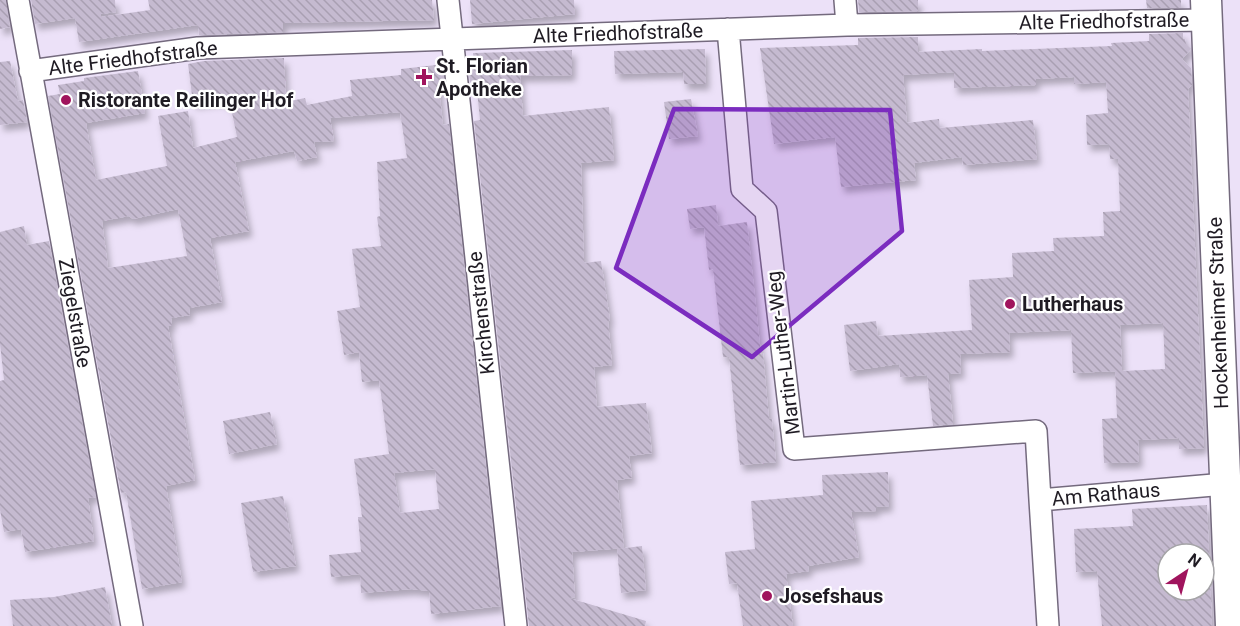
<svg xmlns="http://www.w3.org/2000/svg" width="1240" height="626" font-family="Roboto,sans-serif">
	<defs>
		<pattern id="building-back-hatch" width="6" height="6" patternUnits="userSpaceOnUse" patternTransform="scale(1.5)"><rect width="6" height="6" fill="#c5bad0"/><path d="M-1 5l2 2M0 0l6 6M5-1l2 2" fill="none" stroke="#a99fb2"/></pattern>
		<filter id="shadow"><feDropShadow dx="3.5" dy="6" stdDeviation="3" flood-color="#0004"/></filter>
	</defs>
	<rect width="100%" height="100%" fill="#ece1f8"/>
	<path fill="url(#building-back-hatch)" fill-rule="evenodd" filter="url(#shadow)" d="M0 0H6L10 27 0 29Z
		M31 0H115L116 12 101 14V17L150 10 148 0H432L434 20 283 23V32L199 35 198 25 79 42 75 18 35 24Z
		M470 0H574L575 14 472 24Z
		M858 0H918V11L859 12Z
		M1146 0H1181V8H1147Z
		M1183 33V39H1185L1186 44 1191 49 1182 59 1191 68 1192 85 1188 89 1204 448 1179 449V438L1138 440 1139 462 1104 463 1102 419 1117 418 1115 371H1117L1073 373 1071 330 1009 333 1010 352 960 354 961 373 948 374 953 424 933 426 927 375 900 377 899 364 850 371 844 325 876 321 878 336 972 330 969 280 1013 277 1012 253 1054 251 1053 238 1104 236 1103 212 1120 211 1118 159H1110L1109 144 1087 145 1086 115 1108 113 1106 82 1074 84V77L1036 79V85L954 88V72L903 75 907 123 939 119 940 128 1033 120 1037 159 963 165 962 157 914 163 916 180 841 187 835 137 774 144 760 48 858 45V38L918 37V52L982 49V51L1112 46 1111 43 1149 41V34ZM1163 323 1165 369 1122 371 1120 325Z
		M705 49 706 84H684L683 72 615 74 614 51Z
		M572 50V75L520 76 523 116 609 107 614 160 581 163 584 263 601 261 610 320 608 321 612 365 594 367 597 407 646 403 652 453 629 456 632 478 617 480 624 548 572 552 575 597 569 598 646 621 645 626H529L474 121 480 120 476 81 470 82 468 66 474 65 473 53H475Z
		M284 58 286 102 305 98 307 105 352 96 350 80 401 75V69L436 65V68H443L445 86 439 87 443 125 449 124 501 606 431 614 429 591 412 589 361 593 360 574 331 577 329 555 361 552 358 517H362L354 459 389 454 379 380 362 382 359 352 344 355 337 311 360 307 352 249 381 246 377 217 380 216 377 162 407 158 400 112 330 118 334 141 314 142 317 157 297 161 294 151 235 162 249 231 210 238 222 302 189 308 190 315 171 318 172 326H168L195 480 166 486 182 582 142 589 126 492 121 493 48 96 60 94 58 85 84 81V78L138 71 145 113 86 123 96 180 167 166 158 116 188 111 193 148 237 137 230 103 224 104V99L193 103 188 64 204 61ZM178 209 187 256 108 268 102 221 129 216 133 219ZM435 469 439 509 400 513 394 473Z
		M10 61 18 101 23 100 27 122 0 125V62Z
		M691 99 698 136 669 139 664 102Z
		M716 205 718 226 747 222 761 354 763 353 769 419H772L776 462 740 465 729 357H723L713 269 709 270 704 227 690 229 687 209Z
		M24 226 27 245 49 241 96 497 88 498 94 541 25 552 21 529 4 532 0 510V381L4 380 0 344V232Z
		M270 412 277 444 229 454 223 421Z
		M888 472 889 506 876 507V511L851 512 859 557 808 566 809 571 786 574 793 626H743L737 583 729 584 725 552 755 549 751 501 823 495 822 475Z
		M283 496 296 566 253 572 241 503Z
		M1207 505 1212 626H1102L1097 571 1076 572 1074 529 1133 526 1132 509ZM1168 554H1204V590H1168Z
		M642 546 646 590 621 593 617 549Z
		M105 587 112 626H13L10 600 54 597Z"/>
	<g fill="none" stroke-linecap="round" stroke-linejoin="round">
		<g stroke="#746a7e" stroke-width="24">
			<path id="street" d="M18 0 132 626
				M448 0 516 626
				M845 0 847 25
				M728 29 742 189 766 211 794 449 1036 431 1040 500
				M30 71 198 48 847 25 1207 20
				M1048 626 1040 500 1225 484"/>
		</g>
		<g stroke="#746a7e" stroke-width="33">
			<path id="secondary" d="M1206 0 1231 626"/>
		</g>
		<use href="#street" stroke="#fff" stroke-width="21"/>
		<use href="#secondary" stroke="#fff" stroke-width="30"/>
	</g>
	<path fill="#7b2cbf" fill-opacity="0.2" stroke="#7b2cbf" stroke-width="4.5" stroke-linejoin="round" d="M674 109 890 110 902 231 752 357 616 268Z"/>
	<g fill="#a0145d" stroke="#fff" stroke-width="2">
		<path d="M421 68h6v6h6v6h-6v6h-6v-6h-6v-6h6z"/>
		<circle cx="66" cy="100" r="6"/>
		<circle cx="1010" cy="304" r="6"/>
		<circle cx="767" cy="596" r="6"/>
	</g>
	<g text-anchor="middle" dominant-baseline="central" stroke-width="4.5" stroke-linejoin="round" paint-order="stroke">
		<g font-size="20" fill="#1f1b23" stroke="#fff">
			<text transform="translate(1104 21) rotate(-1)">Alte Friedhofstraße</text>
			<text transform="translate(618 33) rotate(-2)">Alte Friedhofstraße</text>
			<text transform="translate(133 58) rotate(-7)">Alte Friedhofstraße</text>
			<text transform="translate(75 313) rotate(80)">Ziegelstraße</text>
			<text transform="translate(481 313) rotate(-96)">Kirchenstraße</text>
			<text transform="translate(1218 313) rotate(-92)">Hockenheimer Straße</text>
			<text transform="translate(783 353) rotate(-97)">Martin-Luther-Weg</text>
			<text transform="translate(1106 494) rotate(-5)">Am Rathaus</text>
		</g>
		<g font-size="20" font-weight="bold" fill="#1f1b23" stroke="#fff" text-anchor="start">
			<text x="436" y="66">St. Florian<tspan x="436" dy="23">Apotheke</tspan></text>
			<text x="78" y="100">Ristorante Reilinger Hof</text>
			<text x="1022" y="304">Lutherhaus</text>
			<text x="779" y="596">Josefshaus</text>
		</g>
	</g>
	<g transform="translate(1186 572) rotate(36)"><circle r="28" fill="#ffffff" stroke="#a5a4a7" stroke-width="1.5"/>
	<path d="M0-4.5L10 22L0 15L-10 22Z" fill="#a0145d"/>
	<text y="-9" font-size="16" font-weight="bold" text-anchor="middle" fill="#1f1b23">N</text>
	</g>
</svg>
